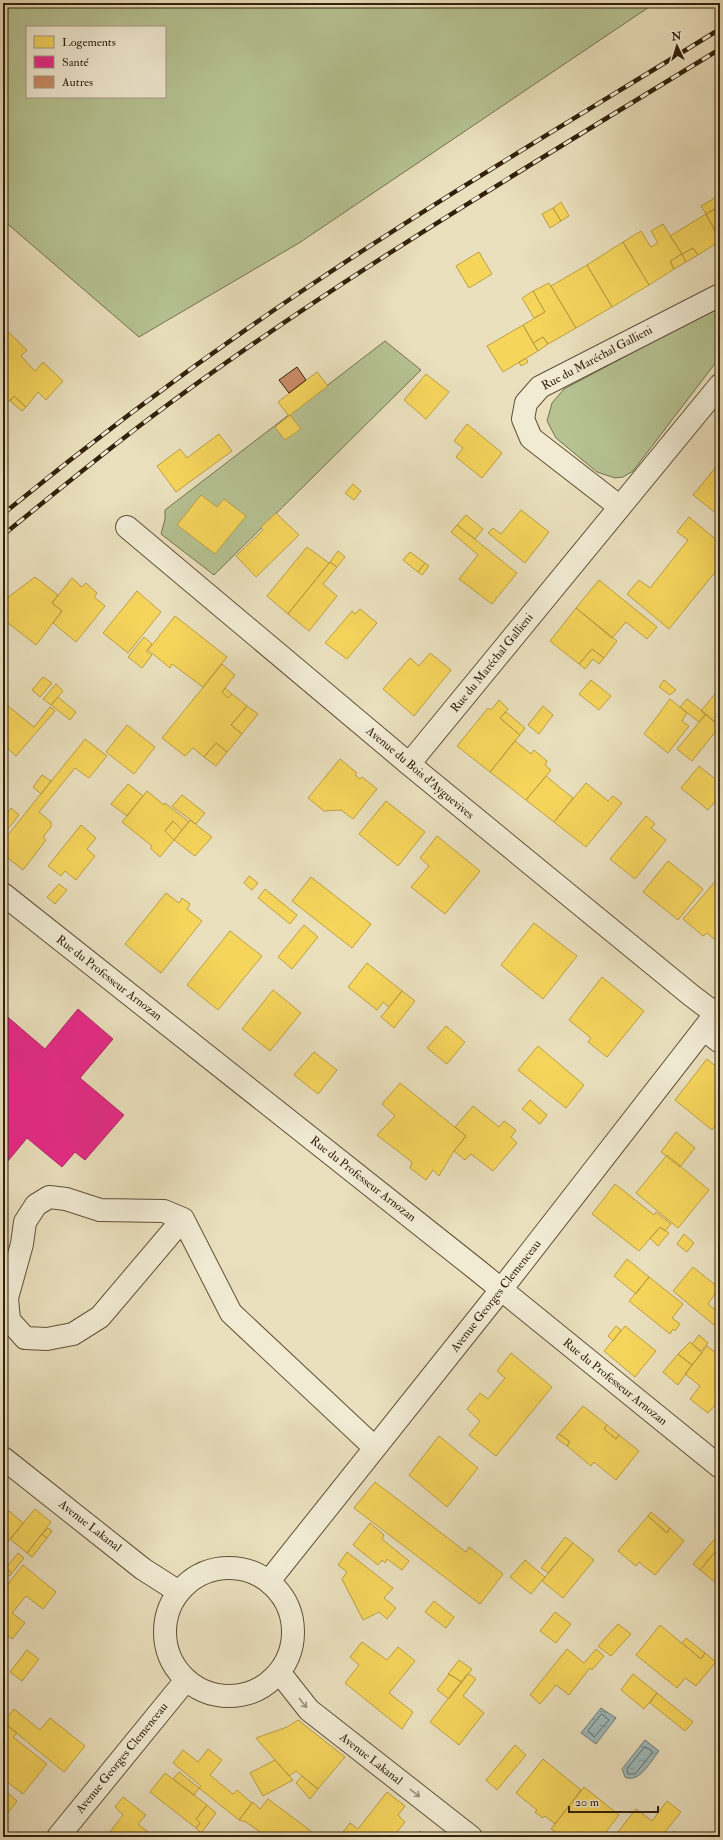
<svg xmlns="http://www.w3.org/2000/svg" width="723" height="1840" font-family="'IM FELL Double Pica',serif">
	<defs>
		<pattern id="water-ripples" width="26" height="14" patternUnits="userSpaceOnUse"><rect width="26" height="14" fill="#9dbabc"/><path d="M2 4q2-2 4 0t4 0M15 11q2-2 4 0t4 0" fill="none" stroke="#819797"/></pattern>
	</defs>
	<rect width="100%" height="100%" fill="#eae0bd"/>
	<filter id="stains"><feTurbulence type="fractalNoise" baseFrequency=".005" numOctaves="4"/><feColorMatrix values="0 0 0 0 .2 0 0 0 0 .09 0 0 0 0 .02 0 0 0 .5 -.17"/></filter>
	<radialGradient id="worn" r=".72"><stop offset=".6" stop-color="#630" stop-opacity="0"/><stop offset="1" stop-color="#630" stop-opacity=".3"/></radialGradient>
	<path fill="#b6c292" stroke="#74724e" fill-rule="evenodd" d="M3 3H655L299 243 139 337 3 220ZM27 27H165V97H27Z
		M720 306V357L633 471 623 477 615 478 597 472 556 438 547 421 552 403 564 389Z
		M385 341 421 370 214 575 161 534 165 519V510Z"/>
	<path fill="url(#water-ripples)" stroke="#737d75" d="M601 1708 616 1718 596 1744 581 1733Z
		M645 1740 659 1751C651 1761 639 1784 625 1777L622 1769Z"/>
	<path fill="#f6d55c" stroke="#bc9f44" d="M720 195V206L706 214 701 206Z
		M561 202 569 216 561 221 553 208Z
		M720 206V239L706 214Z
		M553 208 561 221 550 228 542 214Z
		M706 214 720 241 698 255 693 248 682 254 670 236Z
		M663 224 682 254 670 261 674 269 649 285 623 242 641 231 651 247 658 243 651 231Z
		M623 242 649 285 612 307 587 265Z
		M693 248 698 255 686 262 682 254Z
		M479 252 492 274 469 288 456 266Z
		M682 254 686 262 674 269 670 261Z
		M587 265 612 307 576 328 551 286Z
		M549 283 576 328 548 344 543 337 533 343 523 325 545 312 533 291Z
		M533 291 545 312 534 318 522 298Z
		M523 325 538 351 503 372 487 346Z
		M3 327 27 350 21 356 35 371 43 362 63 381 46 400 38 392 26 407 14 396 3 407Z
		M543 337 548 344 538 351 533 343Z
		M526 358 528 362 521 366 519 362Z
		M317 372 328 386 289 416 278 402Z
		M426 374 449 392 426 419 404 400Z
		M14 396 26 407 22 411 10 401Z
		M290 415 301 429 285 440 275 427Z
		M467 424 502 453 482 478 456 457 463 448 454 441Z
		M219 434 232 451 176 492 157 466 180 449 187 458Z
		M720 462V516L693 495Z
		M353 484 361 491 354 500 345 493Z
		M201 495 217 507 224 499 246 516 215 554 177 525Z
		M521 510 549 532 525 563 488 533 493 528 501 534Z
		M276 513 299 535 256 577 236 556 263 530 261 527Z
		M466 515 483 529 475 539 457 525Z
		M689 517 720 543V566L669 629 627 594 639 580 650 588 688 540 677 532Z
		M457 525 517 573 492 604 459 579 478 555 451 532Z
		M307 547 329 563 288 614 267 596Z
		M338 551 345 557 337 567 330 562Z
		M410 552 425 563 418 572 403 560Z
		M330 562 337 567 323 584 337 596 309 631 288 614Z
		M425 563 429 566 422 575 418 572Z
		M35 577 58 595 52 603 62 611 36 645 3 619V601Z
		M72 578 82 587 86 583 97 593 94 597 105 606 76 642 53 623 62 611 52 603Z
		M599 580 657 627 647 639 626 622 612 638 576 608Z
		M137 591 161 612 128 653 103 633Z
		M576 608 617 641 604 658 592 649 579 664 550 641Z
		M360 609 377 623 347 659 325 643 352 611 355 614Z
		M175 616 227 657 203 687 172 664 170 668 148 650Z
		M144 637 152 644 146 651 152 655 142 668 128 657Z
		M592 649 604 658 599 664 593 659 585 669 579 664Z
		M430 653 451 670 414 716 383 689 410 658 419 666Z
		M222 664 235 675 222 692 228 698 232 694 247 706 231 725 242 734 227 752 216 743 204 757 193 748 185 756 162 738Z
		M43 677 52 683 40 697 32 690Z
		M591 680 611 696 599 710 579 694Z
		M664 680 676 690 670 695 659 687Z
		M56 684 63 691 51 705 43 699Z
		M225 688 232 694 228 698 222 692Z
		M719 689 720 720 717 724 701 711Z
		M58 697 76 712 70 720 51 705Z
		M670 699 687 713 682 721 689 726 668 753 644 734Z
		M687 699 706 714 699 722 680 707Z
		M499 700 508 709 500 718 520 735 490 772 457 746 488 708 491 710Z
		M8 706 34 727 50 707 55 711 16 756 5 746 3 749V712Z
		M247 706 258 714 242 734 231 725Z
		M543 706 553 715 539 734 528 725Z
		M506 712 525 728 520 735 500 718Z
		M706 714 720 726 692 761 677 749Z
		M127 725 155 747 134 774 106 752Z
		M85 739 107 756 89 778 75 768 39 812 51 822V827L43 837 46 840 23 870 3 854V841Z
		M515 741 531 754 534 750 547 761 545 765 551 770 526 800 490 772Z
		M216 743 227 752 216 766 204 757Z
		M340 759 357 773 355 775 360 779 362 777 377 789 353 819 341 810 324 811 308 798Z
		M699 766 720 783V796L708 810 681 788Z
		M42 775 51 781 41 794 33 787Z
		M546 776 573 798 554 822 526 800Z
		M586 783 608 801 613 796 622 803 586 847 554 822Z
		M128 784 143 796 127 816 111 804Z
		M147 791 164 805 165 803 189 822 182 830 173 821 165 831 174 840 160 857 150 848 152 846 122 822Z
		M182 795 205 813 196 824 172 806Z
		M386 801 425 832 398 866 359 834Z
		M3 808 8 812 11 808 19 815 3 835Z
		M646 816 655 824 651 828 666 840 635 879 610 859Z
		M190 820 212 837 195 856 174 840Z
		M173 821 182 830 174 840 165 831Z
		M81 825 96 838 87 849 95 856 76 880 65 871 61 876 48 866Z
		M437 836 480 871 445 914 411 887 429 866 420 858Z
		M668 861 703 889 678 920 643 892Z
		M249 876 258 883 252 890 244 883Z
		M311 877 371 924 352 948 292 901Z
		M719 877 720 878 719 943 707 933 703 936 683 919Z
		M59 884 67 890 55 904 47 897Z
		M265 889 297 915 290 924 258 898Z
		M166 893 179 903 182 898 190 904 187 909 202 921 161 973 125 944Z
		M534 923 577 956 543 999 501 965Z
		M304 925 318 937 292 969 278 957Z
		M230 931 262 956 218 1010 187 985Z
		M367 963 402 991 389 1007 383 1002 377 1010 348 987Z
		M602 977 644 1011 607 1057 588 1042 591 1038 569 1020Z
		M273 990 301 1013 270 1051 242 1029Z
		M402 991 415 1001 394 1028 381 1017Z
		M446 1026 465 1042 447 1064 427 1048Z
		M538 1046 584 1085 566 1108 518 1070Z
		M314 1052 337 1070 318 1094 294 1075Z
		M707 1059 720 1070V1120L712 1130 675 1100Z
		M400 1083 466 1136 454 1151 439 1176 433 1170 426 1180 410 1168 412 1162 377 1135 395 1116 382 1104Z
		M530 1100 547 1115 540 1124 522 1109Z
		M473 1106 499 1127 504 1121 516 1130 511 1137 517 1143 493 1171 471 1154 465 1160 454 1151 466 1136 455 1127Z
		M676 1132 695 1148 680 1167 661 1152Z
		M667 1155 709 1190 678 1228 636 1193Z
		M615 1184 654 1215 656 1212 671 1224 665 1231 660 1227 639 1251 592 1214Z
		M660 1227 669 1233 658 1246 650 1238Z
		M684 1234 694 1243 687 1252 677 1244Z
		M627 1259 649 1277 636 1294 614 1276Z
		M693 1267 719 1288 708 1304 720 1314V1330L673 1291Z
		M649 1277 683 1304 672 1318 680 1324 675 1331 673 1329 670 1334 629 1301Z
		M616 1326 621 1330 613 1341 608 1336Z
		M625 1326 656 1351 635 1377 604 1351Z
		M699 1335 708 1343 701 1351 692 1344Z
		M690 1342 702 1353 692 1365 678 1354Z
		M707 1346 720 1356V1400L708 1413 690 1399 700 1386 685 1374Z
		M511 1353 552 1387 496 1456 469 1435 480 1421 467 1409 480 1393 488 1399 505 1378 497 1371Z
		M678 1354 692 1365 678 1385 663 1372Z
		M583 1406 607 1425 604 1429 616 1439 619 1435 639 1451 616 1480 594 1462 591 1466 567 1446 570 1442 559 1434Z
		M607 1425 619 1435 616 1439 604 1429Z
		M559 1434 570 1442 567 1446 556 1438Z
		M439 1436 478 1468 447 1507 409 1475Z
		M375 1482 466 1552 469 1547 503 1574 480 1604 354 1508Z
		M35 1509 51 1522 27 1553 10 1539Z
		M9 1511 23 1523 3 1548V1518Z
		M651 1512 670 1528 667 1533 648 1516Z
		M648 1516 667 1533 670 1528 684 1541 655 1575 639 1562 636 1566 618 1551Z
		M370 1523 384 1535 382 1539 409 1561 402 1570 387 1559 385 1563 382 1560 378 1565 353 1545Z
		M48 1528 52 1531 47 1538 42 1534Z
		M720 1533V1546L700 1570 693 1564Z
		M42 1534 47 1538 32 1557 27 1553Z
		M565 1537 573 1543 548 1573 541 1568Z
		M573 1543 594 1560 563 1598 542 1581Z
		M720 1546V1586L700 1570Z
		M347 1552 393 1588 384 1598 396 1608 387 1619 379 1612 363 1620 342 1579 347 1572 338 1565Z
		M18 1553 24 1558 12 1573 6 1568Z
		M525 1560 545 1577 531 1594 510 1577Z
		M23 1565 56 1592 43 1609 26 1596 12 1613 25 1623 12 1639 3 1632V1590Z
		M6 1568 12 1573 10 1576 4 1571Z
		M434 1601 454 1617 446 1628 425 1612Z
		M555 1612 571 1624 556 1643 540 1631Z
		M618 1624 631 1634 611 1656 598 1646Z
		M660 1625 701 1659 705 1653 716 1662 696 1686 685 1678 677 1688 636 1655Z
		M686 1638 705 1653 701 1659 682 1643Z
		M362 1642 387 1660 398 1647 415 1661 389 1693 413 1712 402 1729 345 1683 359 1665 350 1657Z
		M567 1649 584 1663 596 1649 604 1656 592 1670 590 1668 569 1695 556 1685 540 1704 530 1695Z
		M27 1650 39 1659 22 1681 10 1672Z
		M459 1660 472 1669 462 1682 448 1674Z
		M468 1673 476 1679 463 1696 484 1713 459 1745 430 1722Z
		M449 1674 462 1682 449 1699 437 1690Z
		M633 1674 657 1693 644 1709 621 1690Z
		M657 1693 693 1722 685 1731 650 1703Z
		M14 1709 40 1730 50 1718 85 1746 64 1772 3 1722Z
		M298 1720 345 1757 318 1789 296 1771 289 1776 256 1738 287 1727Z
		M3 1722 17 1733 13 1737 47 1764 23 1794 3 1779Z
		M515 1745 526 1755 497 1790 486 1780Z
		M208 1749 222 1760 210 1775 233 1794 237 1790 252 1803 239 1820 199 1788 201 1786 173 1763 183 1750 198 1762Z
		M543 1759 581 1790 555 1824 545 1816 543 1818 535 1812 537 1810 516 1793Z
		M275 1760 293 1780 263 1796 250 1773Z
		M179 1772 199 1788 194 1795 173 1779Z
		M165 1773 207 1805 196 1819 200 1823 196 1828 150 1792Z
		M720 1775V1786L715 1782Z
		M302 1776 318 1789 310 1799 296 1783Z
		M584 1787 619 1815 602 1837H562L551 1829Z
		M3 1789 17 1801 3 1819Z
		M387 1792 405 1806 398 1815 405 1822 393 1837H339L350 1823 358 1829Z
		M123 1797 146 1815 138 1824 154 1837H106L123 1815 115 1807Z
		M268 1799 311 1831 307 1837H280L277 1835 276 1837H267L246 1822 239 1820 253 1802 260 1809Z
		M667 1801 681 1812 661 1837H614L636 1809 652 1821Z
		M207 1805 216 1813 201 1833 196 1828 200 1823 196 1819Z
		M420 1831 426 1837H415Z
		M674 1831 681 1837H670Z"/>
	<path fill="#e7298a" stroke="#b12764" d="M78 1009 113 1039 80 1078 124 1115 85 1160 75 1152 62 1167 27 1138 3 1167V1013L45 1049Z"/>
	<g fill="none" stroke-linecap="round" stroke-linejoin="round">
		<path stroke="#686e64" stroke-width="1" d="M602 1714 609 1720 594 1737 588 1731Z
			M645 1747 652 1751V1753L635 1774H628L627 1769Z"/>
	</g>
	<path fill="#ca8b66" stroke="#33210b" d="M297 367 306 380 289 393 279 380Z"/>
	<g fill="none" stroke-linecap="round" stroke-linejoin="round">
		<g stroke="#615138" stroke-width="24">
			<path id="minor" d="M620 507 531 438 523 419 526 403 540 387 720 295
				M127 527 409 764 692 996 716 1014
				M409 764 720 385
				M3 894 476 1269 720 1467
				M704 1030 720 1042
				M183 1219 100 1317 73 1334 47 1339 25 1338 9 1320 7 1298 22 1244 25 1222 36 1205 49 1197 66 1199 100 1210 164 1211 183 1219 231 1313 375 1448
				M3 1458 143 1569 179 1592
				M165 1632a64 64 0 1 1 128 0a64 64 0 1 1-128 0Z
				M269 1581 500 1291 720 1008
				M279 1672 309 1710 471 1837
				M58 1837 186 1680"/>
		</g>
		<use href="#minor" stroke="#f1ebd4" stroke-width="22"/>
		<g stroke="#33210b" stroke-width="4.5">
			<path id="rail" d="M3 514C98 436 197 362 299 293 436 200 579 116 720 29
				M3 535C50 497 97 458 146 421 328 284 526 168 720 49"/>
		</g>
		<use href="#rail" stroke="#f1ebd4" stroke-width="3" stroke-dasharray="9" stroke-linecap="butt"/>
	</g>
	<defs><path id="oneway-shaft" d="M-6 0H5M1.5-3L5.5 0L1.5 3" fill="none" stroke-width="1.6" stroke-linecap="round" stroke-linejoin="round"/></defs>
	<g stroke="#9c907a">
		<use href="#oneway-shaft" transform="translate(303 1703) rotate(52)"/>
		<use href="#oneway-shaft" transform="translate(415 1793) rotate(38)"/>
	</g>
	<g text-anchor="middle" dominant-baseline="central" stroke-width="4" stroke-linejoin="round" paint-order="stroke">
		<g font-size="12" fill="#33210b" stroke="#f1ebd4">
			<text transform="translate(597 358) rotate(-28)">Rue du Maréchal Gallieni</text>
			<text transform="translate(492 663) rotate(-51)">Rue du Maréchal Gallieni</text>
			<text transform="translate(420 773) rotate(40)">Avenue du Bois d'Ayguevives</text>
			<text transform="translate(109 978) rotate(38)">Rue du Professeur Arnozan</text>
			<text transform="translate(363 1179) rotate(38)">Rue du Professeur Arnozan</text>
			<text transform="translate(496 1296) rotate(-52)">Avenue Georges Clemenceau</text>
			<text transform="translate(615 1382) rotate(39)">Rue du Professeur Arnozan</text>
			<text transform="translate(90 1526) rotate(38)">Avenue Lakanal</text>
			<text transform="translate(122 1758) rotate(-51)">Avenue Georges Clemenceau</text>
			<text transform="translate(371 1759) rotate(38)">Avenue Lakanal</text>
		</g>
	</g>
	<rect width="723" height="1840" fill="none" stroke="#eae0bd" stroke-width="16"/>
	<rect x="4" y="4" width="715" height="1832" fill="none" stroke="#33210b" stroke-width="2"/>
	<rect x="8" y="8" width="707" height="1824" fill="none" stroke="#33210b"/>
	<rect x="26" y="26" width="140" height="72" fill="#f1ebd4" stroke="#a59a84"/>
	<rect x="34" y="36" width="20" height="12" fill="#f6d55c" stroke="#a59a84"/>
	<text x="62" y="46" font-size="12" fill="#33210b">Logements</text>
	<rect x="34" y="56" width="20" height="12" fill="#e7298a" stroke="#a59a84"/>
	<text x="62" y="66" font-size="12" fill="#33210b">Santé</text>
	<rect x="34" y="76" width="20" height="12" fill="#ca8b66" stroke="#a59a84"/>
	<text x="62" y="86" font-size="12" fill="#33210b">Autres</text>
	<g transform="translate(677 46) rotate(356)" stroke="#f1ebd4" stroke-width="3" paint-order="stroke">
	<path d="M0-3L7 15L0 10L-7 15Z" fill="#33210b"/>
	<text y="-6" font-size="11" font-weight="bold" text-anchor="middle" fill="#33210b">N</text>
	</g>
	<path d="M569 1806v6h89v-6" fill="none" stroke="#33210b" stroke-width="2"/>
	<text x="575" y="1806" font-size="12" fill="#33210b" stroke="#f1ebd4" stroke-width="3" paint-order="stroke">20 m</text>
	<rect width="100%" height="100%" filter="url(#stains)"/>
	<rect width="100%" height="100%" fill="url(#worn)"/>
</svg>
